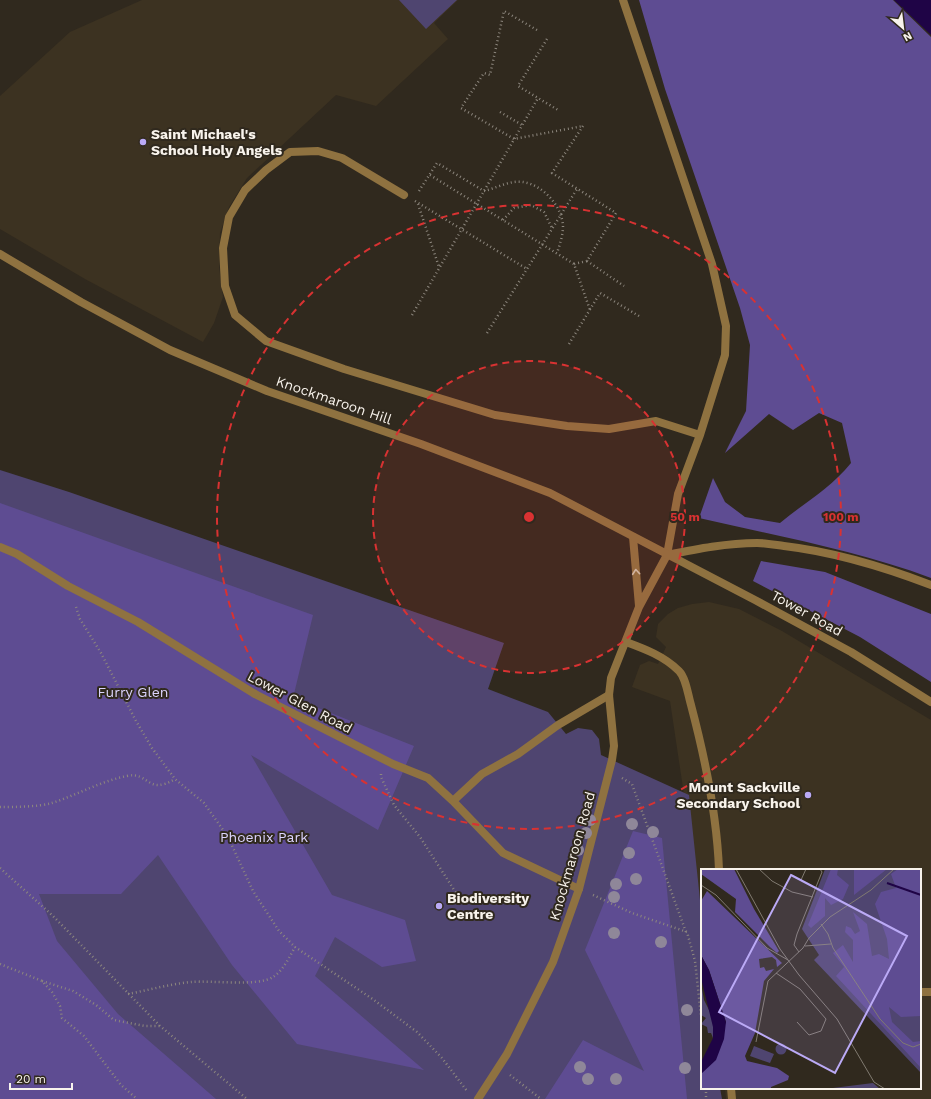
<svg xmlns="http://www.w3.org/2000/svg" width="931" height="1099" font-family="'Work Sans',sans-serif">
	<rect width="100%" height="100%" fill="#30291e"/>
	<path fill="#3c3221" d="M142 0H458L434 23 448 39 376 106 336 95 247 178 229 207 220 233 219 267 223 297 214 323 203 342 85 279 0 229V96L70 32Z
		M709 602 739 609 782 631 931 720V1099H726L725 1088H920V870H702V915L670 701 632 687 640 665 649 661 658 664 666 647 656 637 658 624 668 614 678 608 692 604Z"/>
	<path fill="#4f4570" d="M399 0H457L426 29Z
		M0 470 69 492 504 643 488 689 548 712 566 734 578 728 592 730 599 739 601 755 689 795 702 919V1088H720L722 1099H0Z"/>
	<path fill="#5e4c92" d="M639 0H893L931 37V578C856 550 776 536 699 518L713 478 725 502 745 517 780 523C805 502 830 489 851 463L842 423 819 413 793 430 769 414 725 453 746 411 750 345 740 308 665 89Z
		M0 503 313 615 293 698 414 746 378 830 251 755 332 895 405 920 416 961 382 967 335 937 315 976 424 1070 297 1044 232 965 158 855 121 894H39L57 941 118 1014 216 1099H0Z
		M761 561 825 572 931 614V682L860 637 753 581Z
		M633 831 662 838 687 1099H545L583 1040 644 1071 585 950Z"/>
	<path fill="#1f0446" d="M894 0H931V35Z"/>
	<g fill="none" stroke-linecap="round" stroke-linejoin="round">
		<path stroke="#8d877e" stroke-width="2.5" stroke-dasharray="1 3" stroke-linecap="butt" d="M537 30 504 11 490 75 484 73 461 108 514 139 583 126
			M547 39 518 86 558 110
			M500 112 522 125
			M583 126 552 173 616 213 587 261 574 264 590 310
			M430 175 574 264
			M419 191 437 163 484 191C497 188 510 180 523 182 543 185 562 206 563 226 563 235 560 244 557 253
			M415 201 527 269
			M418 204 439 267
			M503 220 514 208 531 205 544 212 552 228
			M587 261 624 286
			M412 315 538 98
			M487 333 577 189
			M569 344 600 293 639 316
			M76 607 80 619 101 653 136 721 152 748 175 779 204 803 228 837 253 891 279 931 295 947 374 1000 417 1032 442 1058 467 1091
			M381 774V777L394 805 420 837 460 899
			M622 778 632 784 686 932
			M0 807C15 807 38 807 52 803 77 795 101 781 127 776 149 771 147 796 175 779
			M0 868 53 916 160 1026 247 1099
			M593 895 632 913 687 932 695 961 702 1025
			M0 964 42 981 52 992 60 1006 62 1018 84 1036 121 1085 137 1099
			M42 981 73 991 96 1005 114 1020 145 1026H160
			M128 994C149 990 170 984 191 982 212 980 257 987 273 977 283 971 290 956 295 947
			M510 1075 541 1099
			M706 1088V1099"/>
		<path stroke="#8f7240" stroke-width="8" d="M623 0 712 264 726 326 725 355 700 435 678 494 667 555
			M404 195 342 158 318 151 290 152 266 170 245 190 229 217 223 248 225 286 235 315 266 341 344 369 495 415 567 426 609 429 656 421 700 435
			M626 642C645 649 664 656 679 671 686 678 688 695 691 705 705 758 717 815 719 870
			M255 694 393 764 428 778 453 801 503 853 579 889
			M453 801 482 774 518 754 558 725 609 695
			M920 992H931
			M731 1088 732 1099"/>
		<path stroke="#8f7240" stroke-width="8" d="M633 537 639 606
			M0 547 17 554 68 586 138 622 255 694
			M478 1099 507 1054 553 962 579 889 612 760 614 746 609 695 611 678 639 607 667 555"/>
		<path stroke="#8f7240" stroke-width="8" d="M0 254 81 302 170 350 267 391 421 444 550 493 755 600 851 652 931 702
			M667 555C697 549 727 543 757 543 766 543 776 545 784 546 835 552 884 567 931 585"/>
	</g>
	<g fill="#8f8799">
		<circle cx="590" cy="820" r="6"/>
		<circle cx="632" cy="824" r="6"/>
		<circle cx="653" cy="832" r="6"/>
		<circle cx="586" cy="833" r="6"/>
		<circle cx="578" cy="850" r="6"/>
		<circle cx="629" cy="853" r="6"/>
		<circle cx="636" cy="879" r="6"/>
		<circle cx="616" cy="884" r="6"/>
		<circle cx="614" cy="897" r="6"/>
		<circle cx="614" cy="933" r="6"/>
		<circle cx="661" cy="942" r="6"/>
		<circle cx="687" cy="1010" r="6"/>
		<circle cx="580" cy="1067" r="6"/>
		<circle cx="685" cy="1068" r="6"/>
		<circle cx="588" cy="1079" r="6"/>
		<circle cx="616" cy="1079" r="6"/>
	</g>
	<defs><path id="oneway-chevron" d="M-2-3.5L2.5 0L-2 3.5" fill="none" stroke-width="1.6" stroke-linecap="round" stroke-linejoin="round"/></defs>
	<use stroke="#d3c6b0" href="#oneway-chevron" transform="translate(636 572) rotate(-95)"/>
	<circle cx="529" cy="517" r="156" fill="#d83232" fill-opacity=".12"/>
	<g fill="none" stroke="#d83232" stroke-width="2" stroke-dasharray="7 5">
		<circle cx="529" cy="517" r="156"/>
		<circle cx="529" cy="517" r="312"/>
	</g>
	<g fill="#bbaaf6" stroke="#30291e" stroke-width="1.5">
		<circle cx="143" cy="142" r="4"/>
		<circle cx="808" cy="795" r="4"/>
		<circle cx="439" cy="906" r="4"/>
	</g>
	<g text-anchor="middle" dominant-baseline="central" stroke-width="4" stroke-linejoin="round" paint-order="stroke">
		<g font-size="14" font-weight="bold" fill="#f8f3ec" stroke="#30291e" text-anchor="start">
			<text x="151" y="134">Saint Michael's<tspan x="151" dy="16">School Holy Angels</tspan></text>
			<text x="800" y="787" text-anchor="end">Mount Sackville<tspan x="800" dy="16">Secondary School</tspan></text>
			<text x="447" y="898">Biodiversity<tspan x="447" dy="16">Centre</tspan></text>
		</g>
		<g font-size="14" fill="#f8f3ec" stroke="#30291e">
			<text transform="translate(334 400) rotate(19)">Knockmaroon Hill</text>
			<text transform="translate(807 613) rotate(29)">Tower Road</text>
			<text transform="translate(300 702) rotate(28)">Lower Glen Road</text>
			<text transform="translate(572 856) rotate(-74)">Knockmaroon Road</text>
		</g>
		<g font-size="14" fill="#dcd4fe" stroke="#30291e">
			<text x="133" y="692">Furry Glen</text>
			<text x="264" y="837">Phoenix Park</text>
		</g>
	</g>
	<g transform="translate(701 869)">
		<rect width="220" height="220" fill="#30291e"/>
		<path d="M124 0H220V204L113 91 118 86 101 60ZM0 114 3 131 12 149V169L10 164H7L6 158 0 155 5 149 0 146ZM74.5 180a5.5 5.5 0 1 1 11 0a5.5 5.5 0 1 1-11 0ZM53 177 73 185 69 194 49 187ZM172 214 179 220H124Z" fill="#4f4570"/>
		<path d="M0 0H33L53 40 78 82 76 84 69 78 34 43 35 30 0 5ZM130 0H137L136 6 148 16 142 30 130 36 124 29V47L110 59 107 56ZM153 0H186L153 26ZM197 0H220V147L200 148 188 138 191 153 212 173 220 172V199L135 107 143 98 132 84 142 76 152 93V71L144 63 145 57 150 59 154 65 159 62 152 43 166 55 171 87 178 85 188 90 186 70 174 35 180 23 195 19 190 5ZM6 22 81 94 76 98 75 91 71 88 58 90 59 99 63 98 65 102 73 100 63 112 54 164 44 187 46 192 76 199 88 207 87 211 70 218V220H0V205L25 153 8 101 0 86V32Z" fill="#5e4c92"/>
		<path d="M0 86 8 101 25 153 23 170 15 191 0 205V193L12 169V158L0 109Z" fill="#1f0446"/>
		<path fill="none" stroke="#1f0446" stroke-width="2" d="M186 14 220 26"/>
		<path fill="none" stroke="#807a70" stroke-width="1" d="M35 0 79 80 98 106 136 150 173 213 184 220M58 0 71 12 91 23 112 28M100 11 105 0M0 16 15 26 66 79 87 91M120 55 127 65 132 79 179 150 202 174 212 178 220 175M104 77 130 75M98 83 93 76 96 65 121 3 119 0M75 104 99 120 125 150 120 162 108 166 96 153M55 173 67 112 102 79 108 69 129 48 170 21 193 0"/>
		<path fill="#bbaaf6" fill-opacity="0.15" stroke="#bbaaf6" stroke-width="2" d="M90 6 206 67 134 204 18 143Z"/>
		<rect width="220" height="220" fill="none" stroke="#f8f3ec" stroke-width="2"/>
	</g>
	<circle cx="529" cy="517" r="6" fill="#d83232" stroke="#30291e" stroke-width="2"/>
	<g font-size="12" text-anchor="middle" font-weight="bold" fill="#d83232" stroke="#30291e" stroke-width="4" stroke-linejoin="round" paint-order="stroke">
		<text x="685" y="521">50 m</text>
		<text x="841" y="521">100 m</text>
	</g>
	<g transform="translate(903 28) rotate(152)" stroke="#30291e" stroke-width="3" paint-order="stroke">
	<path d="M0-3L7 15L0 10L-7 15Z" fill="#f8f3ec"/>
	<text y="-6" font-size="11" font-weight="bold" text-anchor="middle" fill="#f8f3ec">N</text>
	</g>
	<path d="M10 1083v6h62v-6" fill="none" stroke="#f8f3ec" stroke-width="2"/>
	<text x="16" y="1083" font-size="12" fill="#f8f3ec" stroke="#30291e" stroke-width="3" paint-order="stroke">20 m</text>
</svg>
